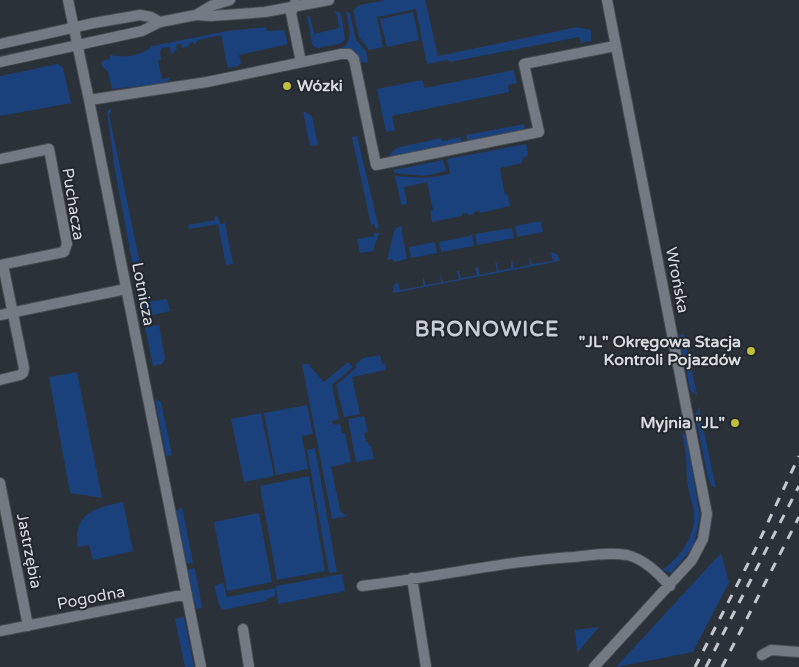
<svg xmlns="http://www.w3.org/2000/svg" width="799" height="667" font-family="'Varela Round',sans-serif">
	<rect width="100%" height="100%" fill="#2b3138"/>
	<path fill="#1b417c" d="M386 0H425L438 56 577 27 591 30V41L581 43 579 37 450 62 447 60 427 64 416 9 377 17 383 47 369 50 359 37 353 10 360 5Z
		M334 11 341 13 345 39 342 43 318 48 314 47 312 43 307 16H310L314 34 339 28 337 15Z
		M346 11 350 14 356 40 366 51 368 62 361 63C358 53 352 48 341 48 355 41 348 24 346 11Z
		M413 12 419 40 387 47 380 19Z
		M266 27 267 31 284 30 288 44 239 55 241 63 238 66 228 68 221 35 198 40 195 45 193 42 189 43V46L182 48 181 44 176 45 177 49 171 55 170 47 162 48 160 52 161 60 158 61 162 79 171 77 166 83 112 89 108 72 102 66 101 63 104 60 110 59V55C124 58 141 56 152 46L227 31Z
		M58 64 63 68 71 103 0 116V76Z
		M514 70 517 83 508 85 509 92 392 116 395 130 386 132 377 89 422 80 425 88Z
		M111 108V113L109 114 140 264H135L132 261 115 170 107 112Z
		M303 111 312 116 318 145 310 146Z
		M524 124 525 130 468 142 466 135Z
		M357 136 379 228 376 229 374 224 371 225 352 137Z
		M461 137 462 143 389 157V155L396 148 441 138 442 141Z
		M526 144 528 156 523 157 522 163 500 168 505 195H508L510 206 480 213 479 211 474 212V214L468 215V213L462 214V216L432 222 430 211 433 210 427 182 404 187 407 204 401 205 395 176 426 178 450 174 447 159Z
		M443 160 446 171 425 176 394 173V170Z
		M218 216 220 224 225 223 233 264 226 265 218 224 189 229 188 225 215 220V217Z
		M541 221 543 232 517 237 515 226Z
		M401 226 407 259 394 262 393 259 387 260 394 231 396 228Z
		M512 228 514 238 477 245 475 234Z
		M374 233H379L373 251 360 253 357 239 374 236Z
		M472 234 474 246 441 252 439 242 469 236Z
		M435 242 437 253 411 258 409 247Z
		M551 252 557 254 560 261 393 293V286L398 282 400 290 423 286V277L426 285 441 282 440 274 443 282 459 279 457 271H459L461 278 477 275 475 268 478 267 480 275 497 271 495 263H497L499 271 511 268V260H512L514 268 530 265 529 256 532 264 553 261Z
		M167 299 170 311 144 317 143 305 152 301Z
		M159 325 165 358 162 364 153 366 145 327Z
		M684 334 697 395 690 390 679 335Z
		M380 355 382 364H385L386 370 352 377 360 414 344 417 336 385 357 367 355 365 363 358Z
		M348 362 353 367 332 385 339 419 332 421 333 425 340 424 342 433H345L351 462 331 467 340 510 342 513 347 516 332 519 302 364H308L324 382Z
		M77 372 102 498 70 493 49 377Z
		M155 399 161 402 172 455 166 456Z
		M307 405 313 434 302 436 308 469 276 475 264 413Z
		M700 406V413L716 488 711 485 708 478 695 414Z
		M261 413 274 476 244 482 231 419Z
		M364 416 368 432 364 433 366 442H368L369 446H371L374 459 356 462 348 419Z
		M681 433 686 436 700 516 694 546 671 573 662 570C680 558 696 536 694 512 692 501 688 490 687 478 686 462 687 448 681 433Z
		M315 448 337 572 329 573 307 450Z
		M309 476 325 571 277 580 260 486Z
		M123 502 133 551 93 560 89 545 78 547C72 514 96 507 123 502Z
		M182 507 193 563 187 564 176 511Z
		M259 513 272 582 227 591 214 522Z
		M721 553 729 582 693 652 616 667Z
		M195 568 202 608 196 609 187 570Z
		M342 574 345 591 278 604 276 586Z
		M223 583 227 597 275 588V596L267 599 266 601 222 610 219 604 214 586Z
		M184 617 194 667H185L175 619Z
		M599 627 577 653 575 630Z"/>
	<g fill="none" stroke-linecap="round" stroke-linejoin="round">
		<g stroke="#474c52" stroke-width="12">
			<path id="minor" d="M68 0 89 100 201 667
				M295 3 291 13 301 62
				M196 15 211 6 230 0
				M0 44 94 23 140 15 151 17 160 22
				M0 62 142 31 160 22 196 15 211 16 265 12 329 0
				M89 100 207 82 341 54H349L354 59 376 165 539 132 524 64 615 46
				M0 159 49 149 67 244 64 252 0 265
				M0 315 126 289
				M0 380 20 375 23 373 24 368 3 265
				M0 483 28 626
				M412 578 426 667
				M362 586C433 578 502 561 574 557 591 555 610 552 627 555 644 559 658 573 670 586
				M243 629 249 667
				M0 631 187 594
				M762 655 771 650 799 652
				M594 667 692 560 703 539 707 514 607 0"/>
		</g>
		<use href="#minor" stroke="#747a84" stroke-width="10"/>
		<path stroke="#c4c8cd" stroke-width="3" stroke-dasharray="9 9" stroke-linecap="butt" d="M695 667 755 550 799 456
			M706 667 799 486
			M722 667 799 517"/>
	</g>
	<g fill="#bfbe41" stroke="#22272e" stroke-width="2">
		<circle cx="287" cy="86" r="5"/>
		<circle cx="751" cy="351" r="5"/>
		<circle cx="735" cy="423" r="5"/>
	</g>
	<g text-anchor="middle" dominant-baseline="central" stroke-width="4" stroke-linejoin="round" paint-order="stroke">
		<g font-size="16" font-weight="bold" fill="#d8dce1" stroke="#22272e" text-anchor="end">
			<text x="297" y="86" text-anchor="start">Wózki</text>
			<text x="741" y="342">"JL" Okręgowa Stacja<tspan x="741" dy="18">Kontroli Pojazdów</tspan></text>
			<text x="725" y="423">Myjnia "JL"</text>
		</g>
		<g font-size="16" fill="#d8dce1" stroke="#22272e">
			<text transform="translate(73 204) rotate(81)">Puchacza</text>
			<text transform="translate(677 280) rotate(79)">Wrońska</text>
			<text transform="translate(143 294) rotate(79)">Lotnicza</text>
			<text transform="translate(29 551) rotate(79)">Jastrzębia</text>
			<text transform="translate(91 598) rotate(-11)">Pogodna</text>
		</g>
		<g font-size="21" font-weight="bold" letter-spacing="1" fill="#c7ced8" stroke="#22272e">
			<text x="487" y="329">BRONOWICE</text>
		</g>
	</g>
</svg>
